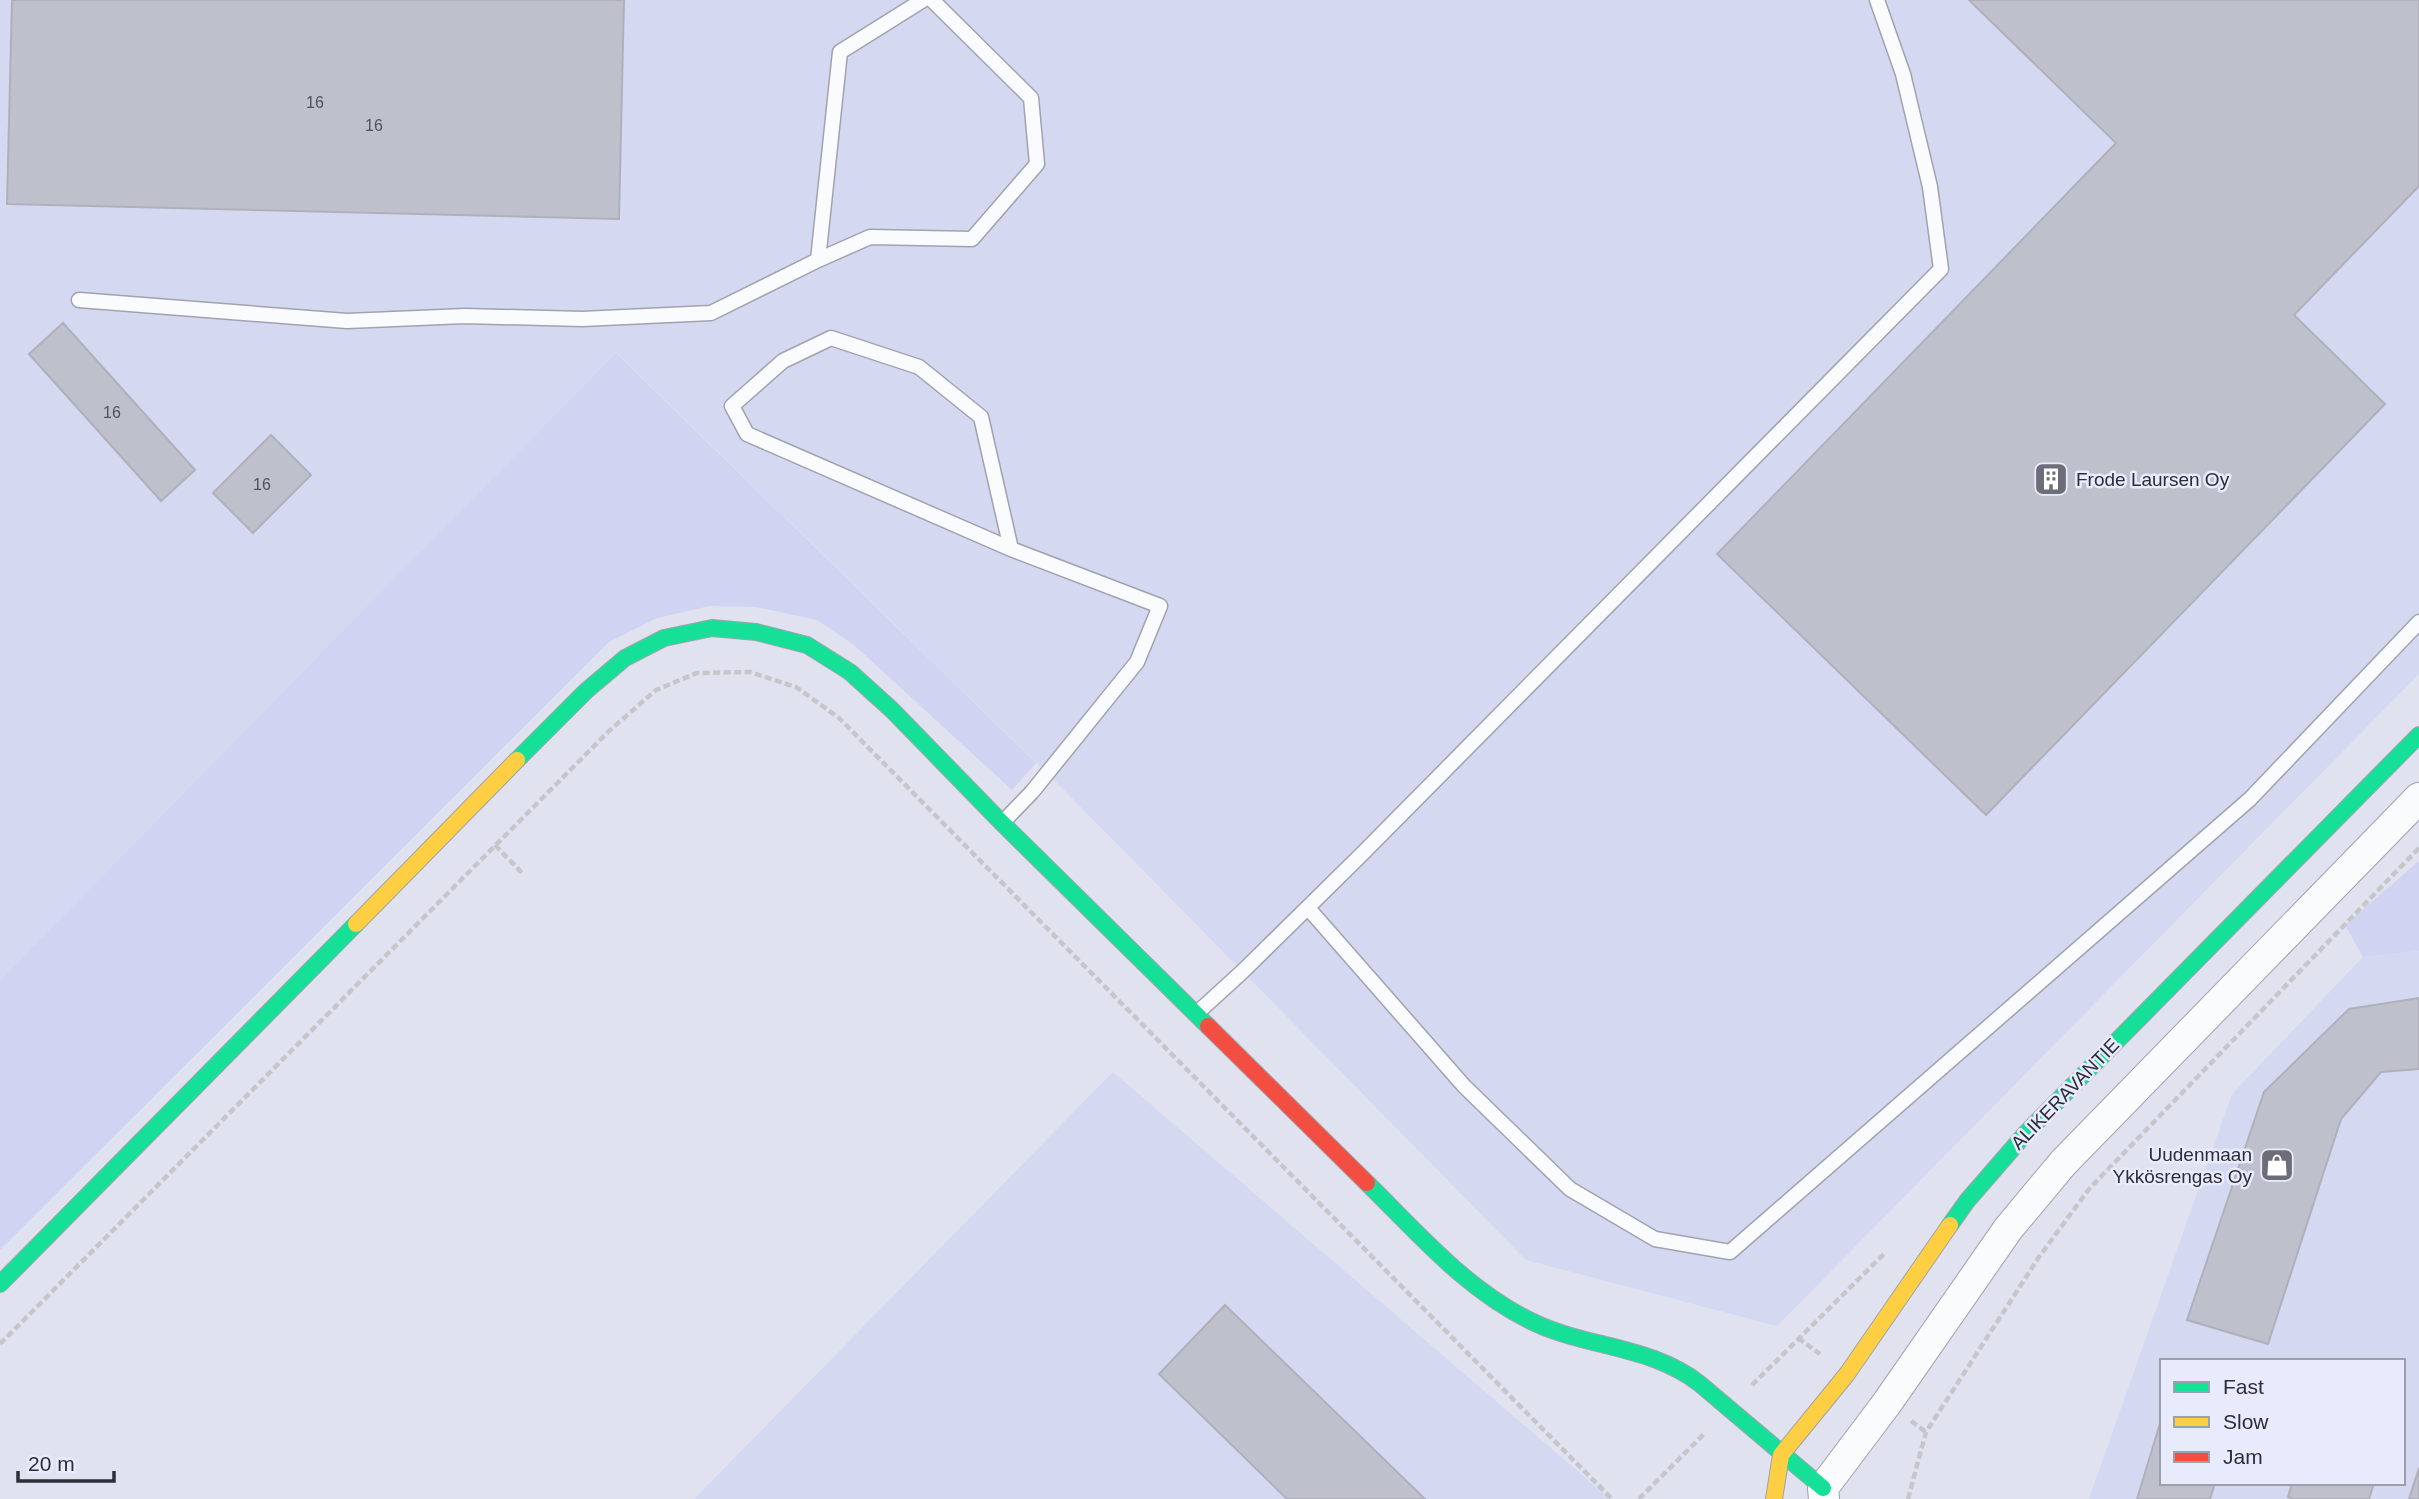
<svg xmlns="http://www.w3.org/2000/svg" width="2419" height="1499" font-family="Helvetica,sans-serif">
	<rect width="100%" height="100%" fill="#e0e2f0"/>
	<path fill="#d4d9f1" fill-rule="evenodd" d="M0 0H2419V674L1777 1326 1526 1260 1062 788 617 353 0 980Z
		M2419 951V1499H2089L2232 1094 2363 957ZM2162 1361H2403V1483H2162Z
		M1113 1072 1610 1499H694Z"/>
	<path fill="#d0d4f2" d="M616 353 1036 763 1012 790 854 645 817 620 756 607 710 606 657 618 609 642 0 1250V980Z
		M2419 861V951L2363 957 2345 925Z"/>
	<path fill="#bec0cb" stroke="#afb0bb" stroke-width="2" d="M12 0H624L619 219 7 204Z
		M1969 0H2419V186L2294 315 2385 404 1986 815 1717 554 2116 143Z
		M63 323 195 470 161 501 29 354Z
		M271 435 311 475 253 533 213 493Z
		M2419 998V1069L2381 1072 2341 1119 2268 1344 2187 1320 2264 1092 2349 1009Z
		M1225 1305 1425 1499H1287L1159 1374Z
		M2162 1417V1483H2215L2210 1499H2137Z
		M2419 1468V1499H2409Z
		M2292 1483H2374L2369 1499H2293L2288 1497Z"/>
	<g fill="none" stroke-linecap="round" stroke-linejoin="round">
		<g stroke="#a1a2ad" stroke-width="17">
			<path id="lane" d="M818 260 840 52 923 0
				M79 300 347 321 465 316 582 319 711 313 818 260 870 237 972 239 1037 164 1031 98 932 0
				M1003 822 1032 792 1137 662 1160 606 1011 549 747 434 732 406 783 361 831 338 919 367 981 417 1011 549
				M1308 908 1464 1086 1570 1189 1655 1239 1730 1252 2250 799 2419 622
				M1196 1014 1242 972 1361 855 1941 269 1930 187 1903 74 1877 0"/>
		</g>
		<g stroke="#a1a2ad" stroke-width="32">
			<path id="street" d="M1824 1499 1823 1488 1887 1403 2008 1229 2063 1163 2419 798"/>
		</g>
		<g stroke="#a1a2ad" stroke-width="18">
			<path id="fast" d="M517 760 586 691 625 658 664 638 712 628 756 632 807 645 850 672 892 710 1002 823 1208 1026
				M1367 1183C1419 1234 1468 1292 1535 1323 1589 1348 1652 1346 1700 1384L1823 1488
				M1950 1225 1967 1201 2026 1133 2419 735
				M0 1284 356 924"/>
		</g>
		<g stroke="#a1a2ad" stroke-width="18">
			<path id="slow" d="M356 924 517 760
				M1774 1499 1781 1455 1847 1374 1950 1225"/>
		</g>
		<g stroke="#a1a2ad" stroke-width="18">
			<path id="jam" d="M1208 1026 1367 1183"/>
		</g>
		<path stroke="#c5c6ca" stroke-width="4.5" stroke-dasharray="7 3.5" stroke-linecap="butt" d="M495 845 522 873
			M1798 1338 1820 1354
			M0 1344 609 731 656 690 697 673 750 672 796 687 839 718 1612 1499
			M1752 1385 1885 1253
			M1911 1421 1926 1432
			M1639 1499 1704 1434
			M1908 1499 1926 1432 2039 1257 2089 1189 2419 848"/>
		<use href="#lane" stroke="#fafbfd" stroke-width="14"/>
		<use href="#street" stroke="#fafbfd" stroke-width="30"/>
		<use href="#fast" stroke="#16e098" stroke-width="16"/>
		<use href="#slow" stroke="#ffcf43" stroke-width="16"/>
		<use href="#jam" stroke="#f24e42" stroke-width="16"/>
	</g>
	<defs>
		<g id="building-square" transform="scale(1.75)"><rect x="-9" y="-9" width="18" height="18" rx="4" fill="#6b6d78" stroke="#e8ebfb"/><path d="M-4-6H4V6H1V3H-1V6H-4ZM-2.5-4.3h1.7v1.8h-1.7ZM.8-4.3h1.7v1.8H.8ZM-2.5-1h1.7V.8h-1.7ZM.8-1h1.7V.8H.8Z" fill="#fff"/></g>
		<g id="shop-square" transform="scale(1.75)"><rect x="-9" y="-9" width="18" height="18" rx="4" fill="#6b6d78" stroke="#e8ebfb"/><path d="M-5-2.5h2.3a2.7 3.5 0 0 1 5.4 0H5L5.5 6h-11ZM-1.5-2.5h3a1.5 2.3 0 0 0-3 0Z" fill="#fff"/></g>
	</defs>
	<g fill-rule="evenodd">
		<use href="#building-square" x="2051" y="479"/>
		<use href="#shop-square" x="2277" y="1165"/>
	</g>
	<g text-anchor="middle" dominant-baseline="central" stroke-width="5" stroke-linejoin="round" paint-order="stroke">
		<g font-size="16" fill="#50525d">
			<text x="315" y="102">16</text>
			<text x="374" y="125">16</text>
			<text x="112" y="412">16</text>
			<text x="262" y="484">16</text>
		</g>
		<g font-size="19" fill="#2c2e38" stroke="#e8ebfb" text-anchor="start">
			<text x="2076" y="479">Frode Laursen Oy</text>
			<text x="2252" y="1154" text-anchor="end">Uudenmaan<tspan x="2252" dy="22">Ykkösrengas Oy</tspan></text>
		</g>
		<g font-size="19" fill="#2c2e38" stroke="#e8ebfb">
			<text transform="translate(2065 1094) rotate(-46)">ALIKERAVANTIE</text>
		</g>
	</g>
	<rect x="2160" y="1359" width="245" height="126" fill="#e8ebfb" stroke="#9d9fad" stroke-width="2"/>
	<rect x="2174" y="1382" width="35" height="10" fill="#16e098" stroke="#9d9fad" stroke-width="2"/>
	<text x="2223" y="1394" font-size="21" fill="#2c2e38">Fast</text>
	<rect x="2174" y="1417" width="35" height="10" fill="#ffcf43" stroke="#9d9fad" stroke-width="2"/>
	<text x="2223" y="1429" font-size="21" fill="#2c2e38">Slow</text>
	<rect x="2174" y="1452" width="35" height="10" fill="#f24e42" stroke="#9d9fad" stroke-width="2"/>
	<text x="2223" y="1464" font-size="21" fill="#2c2e38">Jam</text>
	<path d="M18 1471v10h96v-10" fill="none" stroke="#2c2e38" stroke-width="3.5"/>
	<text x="28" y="1471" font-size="21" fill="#2c2e38" stroke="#e8ebfb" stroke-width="5" paint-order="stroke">20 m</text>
</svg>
